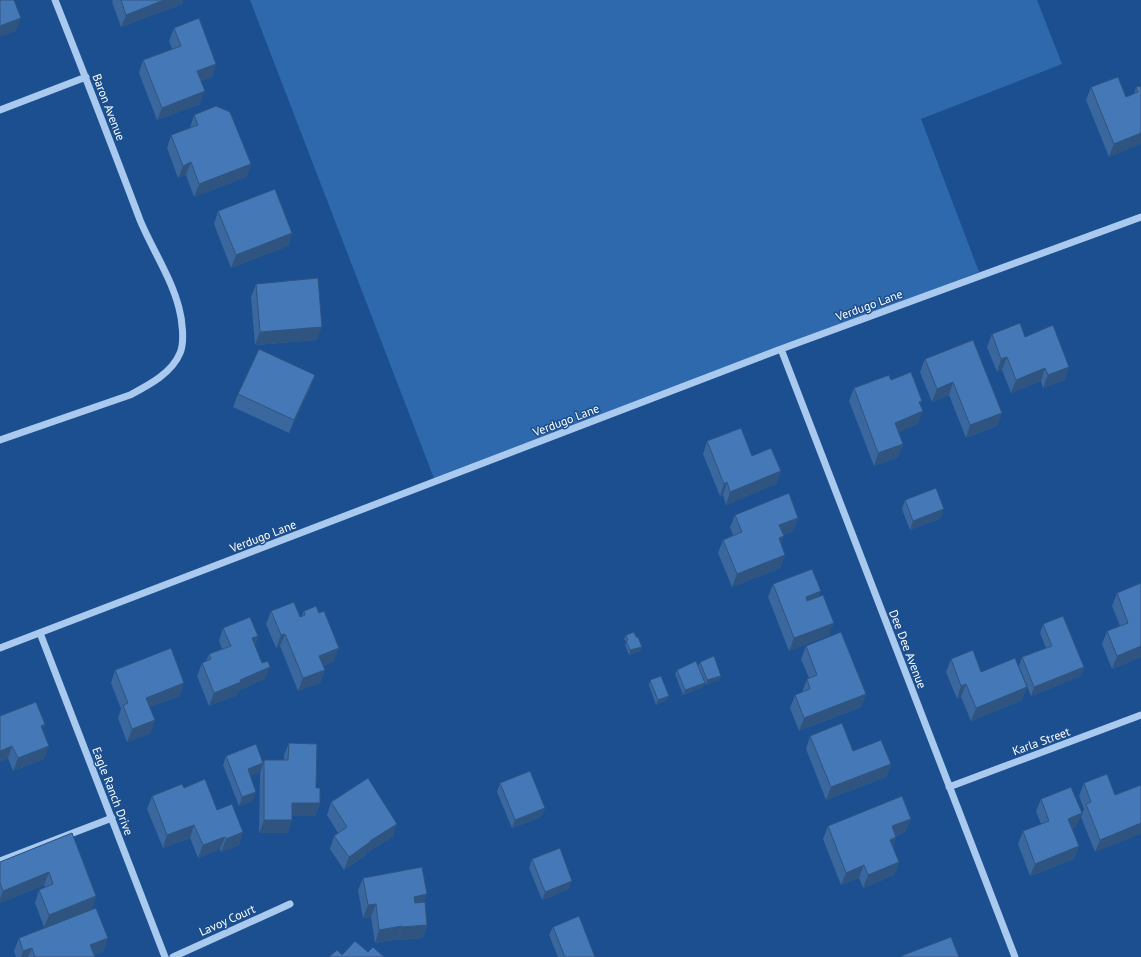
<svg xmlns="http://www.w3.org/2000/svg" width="1141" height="957" font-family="'PT Sans',sans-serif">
	<rect width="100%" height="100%" fill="#1b4f8f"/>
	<path fill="#2e69ad" d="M250 0H1037L1062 64 921 119 979 272 435 481Z"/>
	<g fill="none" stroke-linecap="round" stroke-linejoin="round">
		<path stroke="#a9c9ee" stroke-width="7" d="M0 110 86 77
			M781 349 1015 957
			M0 440 130 395C149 385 172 373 180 353 185 342 182 319 179 308 171 277 152 249 140 220 112 146 84 73 55 0
			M40 633 165 957
			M0 648 781 349 1141 217
			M949 787 1141 715
			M0 861 112 818
			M173 957 290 904"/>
	</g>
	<path fill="#3a679d" d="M113 0H183L182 4 121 27 112 2Z
		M174 28 216 64 212 77 201 81 200 104 157 120 139 73 143 60 172 49 169 41Z
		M1141 86 1109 157 1086 100 1091 87 1126 97 1134 94 1136 87Z
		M194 115 251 164 246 177 194 197 186 175 178 178 167 148 171 135 190 128Z
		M218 211 292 233 288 246 231 268 214 224Z
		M256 284 317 340 255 345 251 297Z
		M992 334 1025 337 1065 380 1043 388 1041 381 1011 393 1002 370 997 372 987 347Z
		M925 359 1002 413 997 426 966 438 949 395 932 402 920 372Z
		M315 375 310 388 289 433 233 407 238 394Z
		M891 380 922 401 920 405 918 424 898 432 903 444 898 457 874 466 849 401 854 388Z
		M707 441 752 456 781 471 776 484 726 505 723 495 720 496 703 454Z
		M905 500 941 518 910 530 902 509Z
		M735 515 798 518 793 531 783 535 781 544 785 555 780 568 732 587 718 553 723 540 733 535 730 527Z
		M1141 583V657L1112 669 1102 644 1107 631 1120 626 1112 606 1117 593Z
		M773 584 819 596 829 635 789 651 768 597Z
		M271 611 300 617H301L304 611 334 661 323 666 325 670 320 683 298 691 280 646 276 648 266 624Z
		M1043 624 1084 667 1081 676 1031 696 1019 666 1022 657 1046 648 1040 633Z
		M223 628 258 636 255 645 265 679 238 691 237 695 209 706 197 676 202 663 206 661 209 654 222 649 219 641Z
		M626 635 636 637 641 651 629 655 625 645 626 642 624 639Z
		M806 646 866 694 861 707 799 731 790 708 795 695 802 692 807 679 809 678 801 659Z
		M951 659 981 672 1027 687 1022 700 971 721 961 697 957 699 946 672Z
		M700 662 719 680 706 685 705 683 703 687 683 695 675 674 677 670 698 666Z
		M115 670 180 696 150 707 151 733 127 742 118 718 121 709 111 683Z
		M650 680 667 700 656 705 649 685Z
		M0 716 45 724 42 730 44 759 13 771 8 758 0 762Z
		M810 736 891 764 886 777 826 800 806 749Z
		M289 743 316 788 320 803 315 816H292L288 833H259L260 773 264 760H284V755Z
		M226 756 260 772 250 775 253 801 239 806 223 765Z
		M500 783 545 808 541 817 512 828 497 792Z
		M1084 783 1115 795 1141 785 1095 852 1081 817 1084 809 1079 796Z
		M184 788 217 810 243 832 239 845 221 852 220 849 198 858 190 838 163 848 147 809 152 796Z
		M1041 799 1077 826 1072 828 1079 846 1074 859 1030 876 1018 844 1023 831 1041 824 1036 811Z
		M331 802 393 837 366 853V855L344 870 330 849 334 836 338 833 327 815Z
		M828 826 906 831 896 836V837L893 847 899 862 894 875 863 888 859 878 841 885 823 839Z
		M72 833 96 896 92 909 44 927 35 903 39 890 45 888 44 885 0 903V862Z
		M532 859 569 889 542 900 529 868Z
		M363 878 424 902 427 925 423 938 398 940V939L375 943 371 917 363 918 358 890Z
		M553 927 595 957H558L549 935Z
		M19 938 104 951 94 955 95 957H16L14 951Z"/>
	<path fill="#305480" d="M164 0H183L182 4 121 27 126 15Z
		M21 18 16 31 0 37V26Z
		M216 64 212 77 193 84 197 71Z
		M205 91 200 104 157 120 162 108Z
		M1141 133V144L1109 157 1114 144Z
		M191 162 186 175 178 178 183 166Z
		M251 164 246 177 194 197 199 184Z
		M292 233 288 246 231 268 236 255Z
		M322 327 317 340 255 345 260 332Z
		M1007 357 1002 370 997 372 1001 359Z
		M1069 367 1065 380 1043 388 1048 375Z
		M1045 368 1041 381 1011 393 1016 380Z
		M315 375 310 388 289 433 294 420Z
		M953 382 949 395 932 402 937 389Z
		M922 401 917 413 923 411 918 424 890 436 895 423 919 402Z
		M1002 413 997 426 966 438 970 425Z
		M903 444 898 457 874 466 878 453Z
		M781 471 776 484 726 505 730 492Z
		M727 482 723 495 720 496 724 484Z
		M944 509 941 518 910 530 913 521Z
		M798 518 793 531 775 538 779 525Z
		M784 536 779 549V538Z
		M785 555 780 568 732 587 737 574Z
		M821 591 817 604 801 610 806 597Z
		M834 623 829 635 789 651 794 638Z
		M285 634 280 646 276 648 281 635Z
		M258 636 253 649 252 638Z
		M1141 646V657L1112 669 1117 656Z
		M642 647 641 651 629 655 630 650Z
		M339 648 334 661 315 669 319 656Z
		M270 667 265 679 238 691 237 695 209 706 214 693 240 680Z
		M1084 667 1081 676 1031 696 1034 687Z
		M325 670 320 683 298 691 303 678Z
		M721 676 719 680 706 685 707 680Z
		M184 683 180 696 142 710 146 698Z
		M705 683 703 687 683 695 685 690Z
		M966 684 961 697 957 699 961 686Z
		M1027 687 1022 700 971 721 976 708Z
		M866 694 861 707 799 731 804 718Z
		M669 696 667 700 656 705 658 700Z
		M155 720 151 733 127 742 132 729Z
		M45 724 40 737 41 726Z
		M12 746 8 758 0 762V751Z
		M49 746 44 759 13 771 18 758Z
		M263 763 260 772 245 778 248 769Z
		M891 764 886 777 826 800 831 787Z
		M256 792 253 801 239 806 242 797Z
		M292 803H320L315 816H288Z
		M545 808 541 817 512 828 515 820Z
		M1082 813 1077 826 1063 831 1068 819Z
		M911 819 906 831 887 839 892 826Z
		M264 820H292L288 833H259Z
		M1141 823V834L1095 852 1100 840Z
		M397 824 393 837 366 853V855L344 870 349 857 370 841Z
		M194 825 190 838 163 848 167 835Z
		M243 832 239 845 221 852 226 839Z
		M225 837 220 849 198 858 203 845Z
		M896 837 892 850 890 840Z
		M1079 846 1074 859 1030 876 1035 864Z
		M899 862 894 875 863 888 868 875Z
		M864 865 859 878 841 885 846 873Z
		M49 872 44 885 0 903V899L3 891Z
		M572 881 569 889 542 900 545 892Z
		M427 894 422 907 409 909 414 897Z
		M96 896 92 909 44 927 49 915Z
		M376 904 371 917 363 918 368 905Z
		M427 925 423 938 398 940 402 927Z
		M402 926 398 939 375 943 379 930Z
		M108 938 104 951 88 957 90 945Z
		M32 948 28 957H21L23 951Z"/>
	<path fill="#4478b7" stroke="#305480" d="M0 0H14L21 18 0 26Z
		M121 0H164L126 15Z
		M199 18 216 64 197 71 205 91 162 108 143 60 181 46 174 28Z
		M1118 77 1126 97 1138 92 1136 87 1139 86V87L1141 86V133L1114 144 1091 87Z
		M216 106 230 112 251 164 199 184 191 162 183 166 171 135 198 125 194 115Z
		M275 189 292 233 236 255 218 211Z
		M318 278 322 327 260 332 256 284Z
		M1020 323 1025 337 1053 325 1069 367 1048 375 1045 368 1016 380 1007 357 1001 359 992 334Z
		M973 340 1002 413 970 425 953 382 937 389 925 359Z
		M259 349 315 375 294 420 238 394Z
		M911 372 922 401 919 402 923 411 895 423 903 444 878 453 854 388 889 375 891 380Z
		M741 428 752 456 771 448 781 471 730 492 727 482 724 484 707 441Z
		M936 488 944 509 913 521 905 500Z
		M789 493 798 518 779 525 784 536 779 538 785 555 737 574 723 540 742 532 735 515Z
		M812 569 821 591 806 597 807 601 823 595 834 623 794 638 773 584Z
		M1141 583V646L1117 656 1107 631 1128 623 1117 593Z
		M294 602 300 617 305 615 304 611 316 606 319 613 324 611 339 648 319 656 325 670 303 678 285 634 281 635 271 611Z
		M1063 616 1084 667 1034 687 1022 657 1052 646 1043 624Z
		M250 617 258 636 252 638 262 663 268 661 270 667 240 680 241 682 214 693 202 663 211 659 209 654 231 646 223 628Z
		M634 632 636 637H638L642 647 630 650 626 641 628 640 626 635Z
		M841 632 866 694 804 718 795 695 810 689 807 679 817 675 806 646Z
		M171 648 184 683 146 698 155 720 132 729 123 705 128 703 115 670Z
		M973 650 981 672 1015 658 1027 687 976 708 966 684 961 686 951 659Z
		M714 656 721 676 707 680 700 662Z
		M696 661 705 683 685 690 677 670Z
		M661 676 669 696 658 700 650 680Z
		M36 702 45 724 41 726 49 746 18 758 12 746 0 751V716Z
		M842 723 853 751 881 740 891 764 831 787 810 736Z
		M289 743 317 744 316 788H320V803H292V820H264V760H288Z
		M256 744 263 763 248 769 256 792 242 797 226 756Z
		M530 771 545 808 515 820 500 783Z
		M1107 774 1115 795 1141 785V823L1100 840 1086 804 1091 802 1084 783Z
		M368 778 397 824 370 841V842L349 857 334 836 347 827 331 802Z
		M205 779 217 810 232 804 243 832 226 839 225 837 203 845 194 825 167 835 152 796 182 784 184 788Z
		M1071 787 1082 813 1068 819 1079 846 1035 864 1023 831 1049 821 1041 799Z
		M902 796 911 819 892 826 896 837 890 840 899 862 868 875 864 865 846 873 828 826Z
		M72 833 96 896 49 915 39 890 53 884 49 872 3 891 0 883V862Z
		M560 848 572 881 545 892 532 859Z
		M422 867 427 894 414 897 415 903 425 902 427 925 402 927V926L379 930 376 904 368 905 363 878Z
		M96 908 108 938 90 945 95 957H35L32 948 23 951 19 938Z
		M579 916 595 957H565L553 927Z
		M951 937 959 957H902L901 956Z
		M355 941 368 952 373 947 384 957H329L337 950 342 955Z"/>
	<g text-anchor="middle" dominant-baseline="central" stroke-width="3" stroke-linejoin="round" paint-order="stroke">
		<g font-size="12" fill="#fff" stroke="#1b4f8f">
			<text transform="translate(109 107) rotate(69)">Baron Avenue</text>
			<text transform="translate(869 305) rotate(-20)">Verdugo Lane</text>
			<text transform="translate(566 420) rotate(-21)">Verdugo Lane</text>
			<text transform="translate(263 536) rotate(-21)">Verdugo Lane</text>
			<text transform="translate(908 649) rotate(69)">Dee Dee Avenue</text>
			<text transform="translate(1041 741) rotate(-20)">Karla Street</text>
			<text transform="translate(113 791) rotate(69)">Eagle Ranch Drive</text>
			<text transform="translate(227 920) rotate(-24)">Lavoy Court</text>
		</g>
	</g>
</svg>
